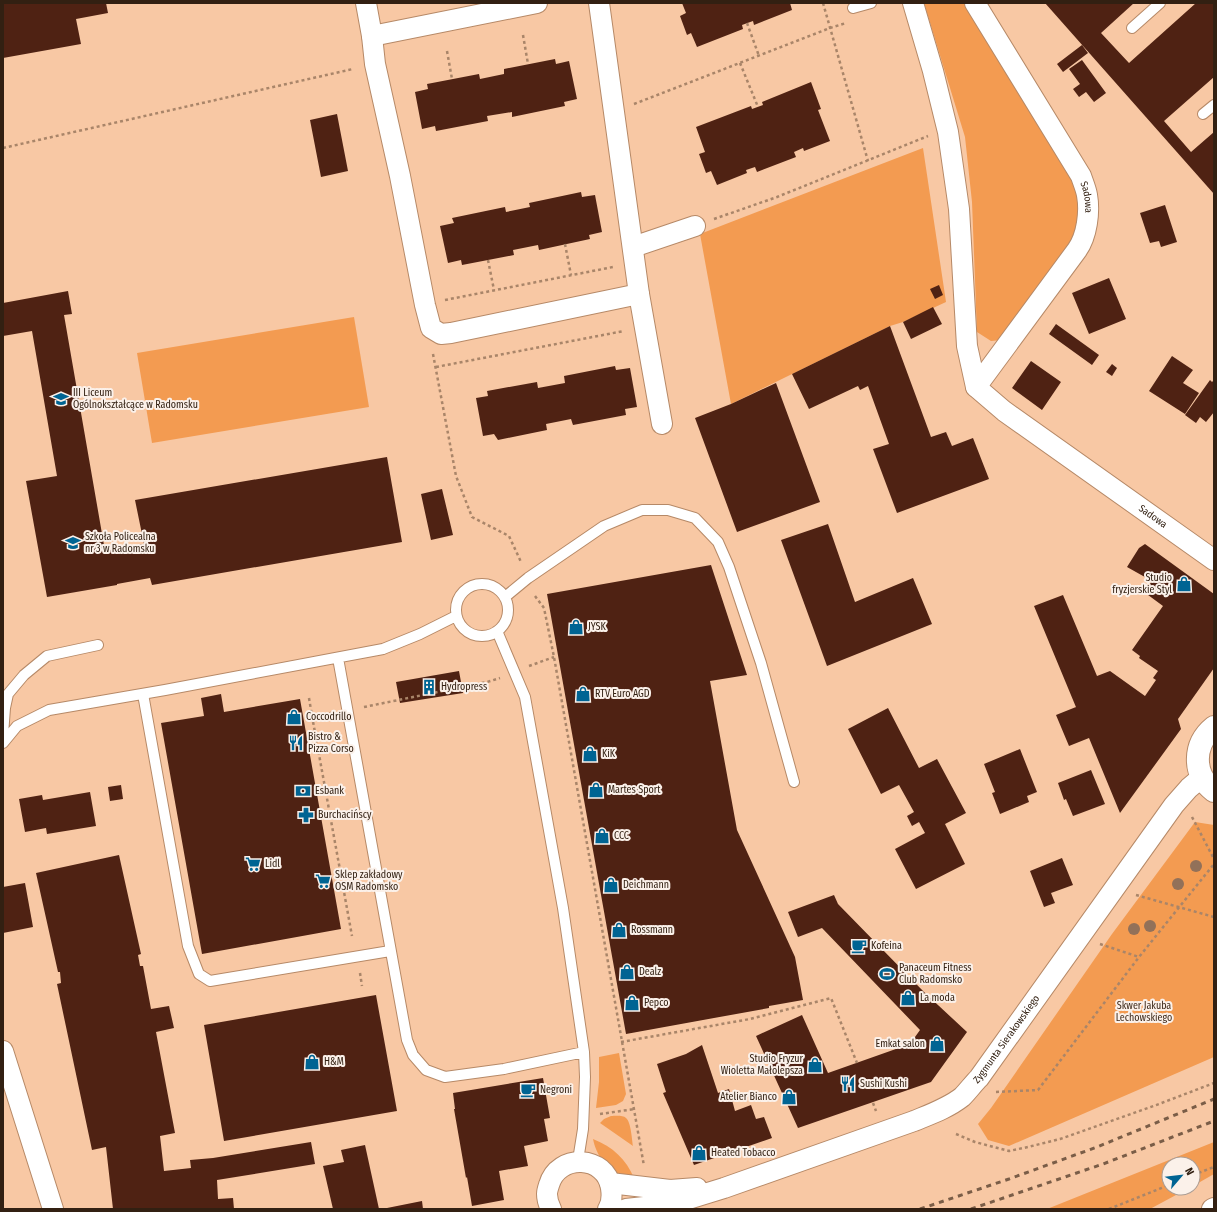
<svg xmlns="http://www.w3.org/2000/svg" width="1217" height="1212" font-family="'Fira Sans Condensed',sans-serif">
	<rect width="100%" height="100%" fill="#f8c8a4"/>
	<path fill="#f39b51" d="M924 3H965L1015 86 1076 179 1080 201 1076 234 1002 340 991 341 977 332 972 202 965 137Z
		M923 148 946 302 903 322 890 326 731 404 700 234Z
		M354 317 369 407 152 443 137 353Z
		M1195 822 1214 825V1057L1009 1146 988 1140 978 1124 991 1108 1112 934Z
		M619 1053 626 1094 623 1101 616 1105 596 1108 599 1082V1057Z
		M611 1116C615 1116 623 1115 626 1118 631 1122 632 1140 633 1146L600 1123 604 1119Z
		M593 1139C613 1147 626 1159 634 1178 630 1178 625 1177 621 1176 606 1170 596 1154 593 1139Z
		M1214 1142V1174L1193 1186V1164H1169V1188H1189L1150 1209H1047Z"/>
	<path fill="#4f2213" d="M3 3H106L108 13 76 19 81 44 3 58Z
		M682 3H790L792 10 754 25 753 21 742 25 743 29 697 47 691 33 687 35 680 16 686 13Z
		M1045 3H1134L1101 33 1129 63 1196 3H1214V77L1164 121 1191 152 1214 132V194Z
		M1082 45 1088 53 1063 72 1057 64Z
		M555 59 556 64 569 61 577 99 564 102 565 106 512 117V112L487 116 488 121 436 131 435 126 422 129 415 92 428 89 427 84 479 74 480 79 504 74V69Z
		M1082 60 1106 93 1094 102 1086 92 1079 97 1073 89 1080 84 1069 69Z
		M811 82 821 109 818 110 830 141 804 151 803 148 794 152 796 157 757 172 755 167 746 170 747 173 717 185 711 171 706 173 699 154 705 152 696 127 751 106 752 109 763 105 762 102Z
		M337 114 348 171 321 177 310 120Z
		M581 192 582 197 595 195 602 232 589 235 590 239 539 250 538 245 513 250 514 255 462 265 461 260 448 263 440 226 454 223 452 218 505 207 506 212 530 207 529 203Z
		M1165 205 1177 242 1161 247 1159 241 1150 243 1140 213Z
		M1109 278 1126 319 1089 334 1072 293Z
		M939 285 943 295 935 299 930 289Z
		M68 291 72 314 64 315 105 551 144 544 135 500 387 457 402 542 152 585 150 578 117 584V585L47 597 26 481 57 476 32 331 3 336V303Z
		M933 307 942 324 911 339 903 322Z
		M1056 324 1099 355 1092 365 1049 334Z
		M890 326 931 437 946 432 952 446 973 438 989 479 897 513 873 449 889 444 868 386 860 390 858 386 809 409 792 374Z
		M1172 356 1193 370 1183 383 1199 393 1185 414 1149 391Z
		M1031 361 1061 382 1042 410 1012 388Z
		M1112 364 1117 368 1112 376 1106 372Z
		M615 366 616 370 630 368 637 407 625 409 626 415 573 425 571 419 546 424 547 430 498 440 494 434 483 436 476 398 488 396 487 391 537 382 538 388 565 383 564 376Z
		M1210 380 1212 382 1214 380V412L1206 422 1200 417 1196 423 1185 415Z
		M776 383 820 502 737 532 695 418 731 404Z
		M442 489 453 535 431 540 421 494Z
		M828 524 855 602 913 578 932 624 827 666 781 540Z
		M1145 544 1214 594V668L1178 719 1181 729 1120 813 1089 738 1069 746 1056 715 1076 707 1078 712 1034 606 1063 595 1097 676 1110 671 1145 696 1156 680 1153 678 1158 671 1139 658 1140 656 1132 650 1163 606 1144 592 1152 581 1127 567 1139 548Z
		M711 565 747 675 710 681 737 830 795 957 803 1000 769 1006V1008L626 1034 547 594Z
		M459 671 463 693 400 703 396 682Z
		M221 694 224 712 300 699 341 929 202 954 161 723 204 716 201 698Z
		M888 708 919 768 937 759 966 813 945 824 965 864 916 889 895 849 925 833 919 822 912 826 907 816 914 812 899 785 881 794 848 729Z
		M1020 749 1037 792 1027 796 1029 802 1000 814 992 793 995 792 984 764Z
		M1091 770 1105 804 1073 816 1066 799 1064 800 1058 783Z
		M121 785 123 799 110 801 108 787Z
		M90 792 96 826 47 834 46 828 25 832 19 799 42 795 43 800Z
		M119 855 141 954 138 955 140 966H143L151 1009 169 1006 174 1028 156 1032 175 1133 160 1136 164 1171 191 1168 190 1160 213 1158 311 1142 315 1164 217 1180 218 1199 233 1198 234 1209H113L106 1147 92 1150 57 984 61 983 60 972H58L36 873Z
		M1062 858 1073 885 1051 893 1055 903 1044 907 1030 871Z
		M25 883 33 927 3 933V887Z
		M834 895 838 904 924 992 967 1032 931 1082 798 1128 756 1036 802 1015 828 1073 910 1044 920 1030 822 928 798 937 788 912Z
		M376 995 397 1111 224 1141 204 1025Z
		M702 1045 718 1093 729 1089 735 1111 751 1105 756 1119 764 1117 772 1138 694 1165 663 1093 666 1092 657 1064 686 1054Z
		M543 1078 550 1118 544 1119 548 1141 524 1146 528 1166 499 1171 504 1200 472 1206 467 1177 466 1178 454 1109H455L453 1093Z
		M365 1145 379 1209H333L323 1166 344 1162 341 1150Z
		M422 1201 423 1209H387V1208Z"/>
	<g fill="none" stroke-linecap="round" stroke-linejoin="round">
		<g stroke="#b68967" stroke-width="12">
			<path id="service" d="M853 8 871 3
				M1132 28 1160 3
				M1203 114 1214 105
				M456 610a26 26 0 1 1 52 0a26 26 0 1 1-52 0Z
				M505 597 528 578 604 526 642 510H668L695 518 718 542 729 567 761 663 794 782
				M497 631 525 697 563 908 584 1052 585 1077 583 1129 579 1154 576 1161
				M338 658 407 1040 413 1055 426 1070 445 1077 504 1069 584 1052
				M143 694 188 946 199 974 210 981 390 951
				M3 735 5 708 8 694 24 675 47 656 98 645
				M3 743 17 726 49 710 165 690 383 649 420 634 456 616"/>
		</g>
		<g stroke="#b68967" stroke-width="22">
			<g id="minor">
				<path d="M366 3 372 36 375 64 400 176 425 305 431 328 441 334 451 333 639 294"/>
				<path d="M599 3 639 294 662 424"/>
				<path id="s1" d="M913 3 933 71 948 132 959 209 967 346 976 387 1004 411 1214 560"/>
				<path id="s2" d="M975 3 1081 176C1083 182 1086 189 1087 195 1090 212 1087 236 1077 250L976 387"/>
				<path d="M372 36 537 3"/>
				<path d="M633 247 695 226"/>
				<path d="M3 1051 53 1209"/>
				<path d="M610 1183 670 1190 697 1188"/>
				<path d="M551 1209C549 1205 547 1199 547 1194 547 1191 548 1188 549 1185 558 1153 606 1155 611 1188 612 1195 612 1203 608 1209"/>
				<path id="s3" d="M626 1209 672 1204 724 1188 914 1121C931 1114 948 1108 962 1097 968 1091 973 1084 979 1078L1174 805 1189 788 1202 777"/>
				<path d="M1212 1209 1214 1208"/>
			</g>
		</g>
		<g stroke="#b68967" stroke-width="24">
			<path id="tertiary" d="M1214 727C1193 744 1192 774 1214 791"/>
		</g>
		<path stroke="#a98569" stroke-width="2.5" stroke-dasharray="3 3" stroke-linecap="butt" d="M823 3 868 161
			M747 23 759 56
			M523 35 528 64
			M447 51 452 79
			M740 63 758 107
			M634 104 830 28 846 23
			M3 148 353 69
			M714 219 777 197 928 136
			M565 244 571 275
			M488 260 494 290
			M445 300 613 267
			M433 354 456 476 472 517 509 536 521 562
			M436 367 624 331
			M535 596 544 608 554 657 644 1166
			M529 666 554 657
			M309 698 312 716 331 713
			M364 707 487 682 500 678
			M312 716 352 936
			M1192 817 1214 859
			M344 888 362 886
			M1136 895 1214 917
			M1100 944 1139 957
			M360 973 362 986
			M621 1042 750 1019 831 998 857 1063
			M996 1092 1038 1090 1139 957 1214 864
			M873 1103 876 1111
			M600 1114 635 1109
			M956 1134 975 1142 1009 1151 1028 1147 1060 1139 1159 1104 1214 1083
			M1193 1175 1214 1167
			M1109 1209 1169 1185"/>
		<use href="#service" stroke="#fff" stroke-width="10"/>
		<use href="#minor" stroke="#fff" stroke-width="20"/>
		<use href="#tertiary" stroke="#fff" stroke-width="22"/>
		<path stroke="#7a5d47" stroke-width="3" stroke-dasharray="5 5" stroke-linecap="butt" d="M920 1209 1009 1179 1097 1147 1214 1099
			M971 1209 1103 1164 1214 1121"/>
	</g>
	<g fill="#927159">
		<circle cx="1196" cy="866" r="6"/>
		<circle cx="1178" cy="884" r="6"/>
		<circle cx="1150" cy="926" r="6"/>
		<circle cx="1134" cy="929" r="6"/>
	</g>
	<defs>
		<g id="school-bare" transform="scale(1.2)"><path d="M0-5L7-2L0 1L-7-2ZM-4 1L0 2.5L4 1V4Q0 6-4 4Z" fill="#006493" stroke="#fbf1ea" stroke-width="2.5" paint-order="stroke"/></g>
		<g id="university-bare" transform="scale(1.2)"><path d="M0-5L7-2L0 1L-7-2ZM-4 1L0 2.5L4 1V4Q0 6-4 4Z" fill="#006493" stroke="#fbf1ea" stroke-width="2.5" paint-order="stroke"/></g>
		<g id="shop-bare" transform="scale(1.2)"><path d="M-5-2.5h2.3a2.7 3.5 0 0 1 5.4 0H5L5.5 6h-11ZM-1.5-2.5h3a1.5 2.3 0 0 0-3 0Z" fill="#006493" stroke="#fbf1ea" stroke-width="2.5" paint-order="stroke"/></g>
		<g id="building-bare" transform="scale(1.2)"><path d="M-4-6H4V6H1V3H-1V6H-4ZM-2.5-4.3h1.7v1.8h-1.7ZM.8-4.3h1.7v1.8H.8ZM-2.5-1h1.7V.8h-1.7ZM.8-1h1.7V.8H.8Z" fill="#006493" stroke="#fbf1ea" stroke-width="2.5" paint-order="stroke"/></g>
		<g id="restaurant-bare" transform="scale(1.2)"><path d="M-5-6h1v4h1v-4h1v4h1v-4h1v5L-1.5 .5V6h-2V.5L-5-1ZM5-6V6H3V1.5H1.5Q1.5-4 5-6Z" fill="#006493" stroke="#fbf1ea" stroke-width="2.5" paint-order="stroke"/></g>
		<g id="bank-bare" transform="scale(1.2)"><path d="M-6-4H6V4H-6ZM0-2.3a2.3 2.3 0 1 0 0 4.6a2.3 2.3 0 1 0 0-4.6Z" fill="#006493" stroke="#fbf1ea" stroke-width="2.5" paint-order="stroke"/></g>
		<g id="pharmacy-bare" transform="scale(1.2)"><path d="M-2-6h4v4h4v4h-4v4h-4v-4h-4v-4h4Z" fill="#006493" stroke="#fbf1ea" stroke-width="2.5" paint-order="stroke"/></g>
		<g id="supermarket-bare" transform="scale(1.2)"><path d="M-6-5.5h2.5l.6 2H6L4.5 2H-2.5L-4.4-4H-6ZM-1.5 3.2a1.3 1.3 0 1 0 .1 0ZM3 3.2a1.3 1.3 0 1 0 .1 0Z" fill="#006493" stroke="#fbf1ea" stroke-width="2.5" paint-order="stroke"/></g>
		<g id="cafe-bare" transform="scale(1.2)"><path d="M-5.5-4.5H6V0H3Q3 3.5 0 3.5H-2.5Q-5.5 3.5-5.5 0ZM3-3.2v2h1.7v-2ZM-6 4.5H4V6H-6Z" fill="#006493" stroke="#fbf1ea" stroke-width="2.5" paint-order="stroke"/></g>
		<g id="stadium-bare" transform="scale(1.2)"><path d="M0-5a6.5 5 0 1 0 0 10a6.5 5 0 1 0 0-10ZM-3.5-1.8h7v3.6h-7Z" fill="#006493" stroke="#fbf1ea" stroke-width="2.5" paint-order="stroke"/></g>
	</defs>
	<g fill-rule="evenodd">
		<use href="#school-bare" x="61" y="399"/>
		<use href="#university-bare" x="73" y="543"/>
		<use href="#shop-bare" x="1184" y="584"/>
		<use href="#shop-bare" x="576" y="627"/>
		<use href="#building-bare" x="429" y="687"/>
		<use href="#shop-bare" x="583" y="694"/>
		<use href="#shop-bare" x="294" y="717"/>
		<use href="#restaurant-bare" x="296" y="743"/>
		<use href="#shop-bare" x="590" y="754"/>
		<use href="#shop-bare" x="596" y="790"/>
		<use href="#bank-bare" x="303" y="791"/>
		<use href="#pharmacy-bare" x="306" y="815"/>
		<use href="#shop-bare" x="602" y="836"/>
		<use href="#supermarket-bare" x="253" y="864"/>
		<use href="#supermarket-bare" x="323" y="881"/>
		<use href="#shop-bare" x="611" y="885"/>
		<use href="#shop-bare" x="619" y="930"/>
		<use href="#cafe-bare" x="859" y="946"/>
		<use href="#shop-bare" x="627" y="972"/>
		<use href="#stadium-bare" x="887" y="974"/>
		<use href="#shop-bare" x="908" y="998"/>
		<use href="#shop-bare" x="632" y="1003"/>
		<use href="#shop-bare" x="937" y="1044"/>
		<use href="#shop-bare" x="312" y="1062"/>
		<use href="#shop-bare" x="815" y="1065"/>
		<use href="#restaurant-bare" x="848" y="1084"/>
		<use href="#cafe-bare" x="528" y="1090"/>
		<use href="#shop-bare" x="789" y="1097"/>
		<use href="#shop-bare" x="699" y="1153"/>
	</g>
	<g text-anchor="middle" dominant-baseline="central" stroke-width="4" stroke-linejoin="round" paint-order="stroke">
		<g font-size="10" fill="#322012" stroke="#fbf1ea">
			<text stroke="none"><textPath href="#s2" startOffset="225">Sadowa</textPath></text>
			<text stroke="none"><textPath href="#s1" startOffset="610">Sadowa</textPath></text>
			<text stroke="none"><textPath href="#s3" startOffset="429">Zygmunta Sierakowskiego</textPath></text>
		</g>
		<g font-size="10" fill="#322012" stroke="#fbf1ea" text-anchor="start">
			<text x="73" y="393">III Liceum<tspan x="73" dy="12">Ogólnokształcące w Radomsku</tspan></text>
			<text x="85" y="537">Szkoła Policealna<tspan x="85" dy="12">nr 3 w Radomsku</tspan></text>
			<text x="1172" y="578" text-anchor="end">Studio<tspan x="1172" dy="12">fryzjerskie Styl</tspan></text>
			<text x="588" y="627">JYSK</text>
			<text x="441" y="687">Hydropress</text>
			<text x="595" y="694">RTV Euro AGD</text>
			<text x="306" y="717">Coccodrillo</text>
			<text x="308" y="737">Bistro &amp;<tspan x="308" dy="12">Pizza Corso</tspan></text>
			<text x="602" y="754">KiK</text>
			<text x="608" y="790">Martes Sport</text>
			<text x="315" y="791">Esbank</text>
			<text x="318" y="815">Burchacińscy</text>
			<text x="614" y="836">CCC</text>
			<text x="265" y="864">Lidl</text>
			<text x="335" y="875">Sklep zakładowy<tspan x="335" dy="12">OSM Radomsko</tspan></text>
			<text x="623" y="885">Deichmann</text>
			<text x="631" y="930">Rossmann</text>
			<text x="871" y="946">Kofeina</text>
			<text x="899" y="968">Panaceum Fitness<tspan x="899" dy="12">Club Radomsko</tspan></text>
			<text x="639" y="972">Dealz</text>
			<text x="920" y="998">La moda</text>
			<text x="644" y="1003">Pepco</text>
			<text x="925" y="1044" text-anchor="end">Emkat salon</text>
			<text x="803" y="1059" text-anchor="end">Studio Fryzur<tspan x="803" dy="12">Wioletta Małolepsza</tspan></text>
			<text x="324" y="1062">H&amp;M</text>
			<text x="860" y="1084">Sushi Kushi</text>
			<text x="540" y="1090">Negroni</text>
			<text x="777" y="1097" text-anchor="end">Atelier Bianco</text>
			<text x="711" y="1153">Heated Tobacco</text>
		</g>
		<g font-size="10" fill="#3e2a1b" stroke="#fbf1ea">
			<text x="1144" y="1006">Skwer Jakuba<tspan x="1144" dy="12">Lechowskiego</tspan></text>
		</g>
	</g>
	<rect width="1217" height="1212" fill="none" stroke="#322012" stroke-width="8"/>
	<g transform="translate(1181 1176) rotate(62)"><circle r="19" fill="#fbf1ea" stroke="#ab9d94"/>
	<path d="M0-3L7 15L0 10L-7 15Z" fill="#006493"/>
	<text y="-6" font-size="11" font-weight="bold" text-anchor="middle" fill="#322012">N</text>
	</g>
</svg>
